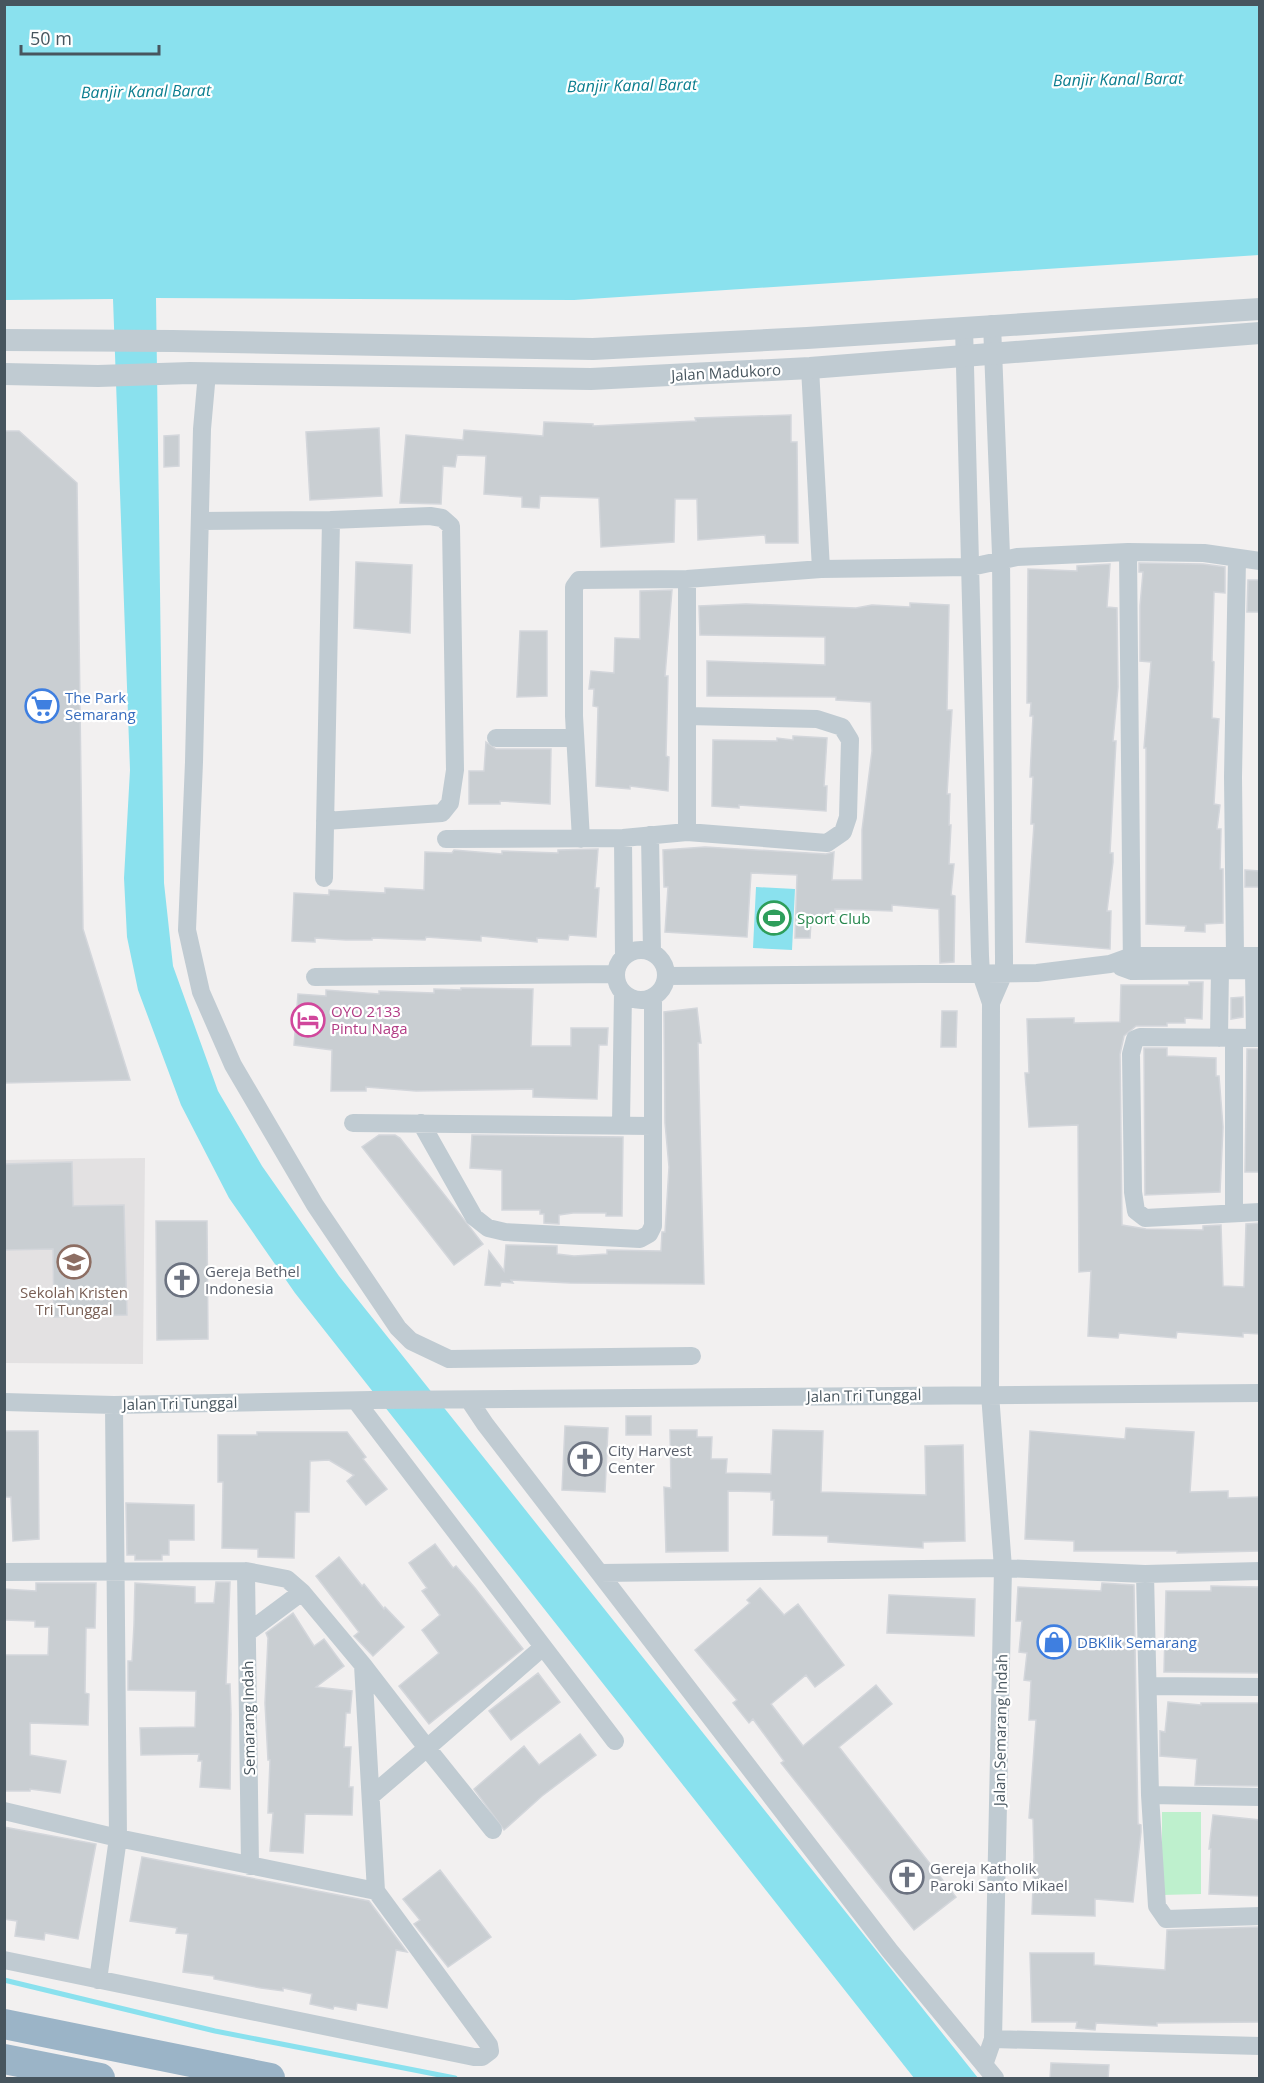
<svg xmlns="http://www.w3.org/2000/svg" width="1264" height="2083" font-family="'Open Sans',sans-serif">
	<rect width="100%" height="100%" fill="#f2f0f0"/>
	<path fill="#e3e1e2" d="M145 1158 143 1364 5 1363 4 1160Z"/>
	<path fill="#bef0cd" d="M1162 1812H1201V1894L1162 1895Z"/>
	<path fill="#8ae1ee" d="M4 5H1259V255L574 300 156 298 164 883 173 966 218 1091 262 1166 339 1276 978 2078H914L295 1293 229 1198 181 1105 138 990 127 937 124 878 130 770 113 299 5 300Z
		M756 887 795 889 792 950 753 948Z"/>
	<g fill="none" stroke-linecap="round" stroke-linejoin="round">
		<path stroke="#8ae1ee" stroke-width="5" d="M4 1980 215 2031 455 2078"/>
	</g>
	<path fill="#c9ced2" stroke="#d3d6db" stroke-width="1.5" d="M791 415V442H797L798 543H766L765 535 698 540 697 499H675L674 542 601 547 599 498 540 496 539 508 522 507V497L484 494 486 456 457 455 455 467 443 466 441 504 400 503 406 435 463 440 464 430 543 436 544 422 593 424V426L696 421 695 418Z
		M379 428 382 496 310 500 306 432Z
		M4 431H19L77 483 83 929 130 1080 4 1083Z
		M179 435V466L164 467V436Z
		M356 562 412 565 410 633 354 628Z
		M1139 563 1203 564 1225 567V593L1214 592 1212 661 1214 662 1212 718 1219 719 1214 804 1220 805 1217 829H1221L1220 869H1223V923L1205 924V932L1185 931 1186 926 1146 924V748H1144L1151 662 1140 661V606L1143 572H1139Z
		M1110 564 1107 607 1117 608 1118 687 1113 741H1116L1110 853H1113V862L1107 911H1111L1110 949 1026 942 1034 824H1031L1033 777H1030L1033 716H1030L1031 703H1027L1028 569 1077 571V566Z
		M1248 580H1260V612H1247Z
		M672 590 665 676H668L666 756 669 757 668 791 630 786V789L596 786 598 707 593 706 594 689H589L591 671 614 673 615 638 640 639V591Z
		M910 603 949 605 947 710H952L947 794H950L949 825H951L949 864H954L951 895 955 896 954 962 940 963 939 909 892 905V911L835 909V923L811 922 810 938H795L797 875 751 873 747 937 665 932 668 887H664L663 850 705 847 826 854 834 852 832 880H862V830L872 751 871 702 836 700V697L707 696V661L825 665V637L700 635 699 606 746 604 856 608 872 605 910 607Z
		M520 631H547V696L517 697Z
		M793 736 827 738 824 786H827L826 811 739 805V808L712 806 713 740 777 741V738L793 740Z
		M486 742 496 749H551L550 804 500 801V804H469V771H484Z
		M598 849 595 888H599L596 937 569 935 568 940 537 938V942L481 936V941L426 937 425 940 372 938V940H346L315 938V942L292 941 294 893 329 895V890L385 893V888L424 890 425 852 452 853 454 850 502 854V851L558 853V850Z
		M1245 870 1260 871V887H1245Z
		M1189 982H1203L1202 1019 1185 1018V1023H1167V1026H1136L1124 1036 1120 1054 1122 1225 1146 1229 1203 1230V1226L1221 1225 1223 1286 1244 1287 1246 1224 1260 1223V1334L1243 1333V1337L1177 1332 1176 1338 1119 1333 1118 1338 1088 1336 1091 1271 1079 1272 1078 1125 1029 1127 1025 1073H1029L1027 1019 1074 1018V1023L1120 1022 1121 985H1189Z
		M461 988 533 989 531 1046H571V1028H608L607 1045H599L597 1099 533 1097V1089L416 1091 366 1087V1091H331L332 1050 294 1045 298 994 326 996V990L379 994V991L434 993V989L461 990Z
		M1243 997V1017L1231 1019V998Z
		M697 1008 701 1043H698L704 1284 570 1283 511 1280 513 1283 501 1282 500 1286 485 1285 489 1251 504 1271 506 1245 557 1246V1254L574 1256 607 1254V1250L661 1251 662 1232H665L669 1167 665 1123 664 1012Z
		M942 1011H957L956 1047H941Z
		M1144 1048H1167V1056L1216 1058V1076H1219L1223 1127 1220 1192 1145 1195Z
		M1247 1049H1260V1172H1245Z
		M379 1135H395L400 1138 483 1244 454 1265 362 1147Z
		M472 1135 623 1137 622 1216H606V1213H573L559 1215V1224L544 1223V1214H540V1210H502V1170L470 1168Z
		M72 1162 73 1206 124 1205 127 1315 54 1317 53 1249 4 1250V1164Z
		M156 1221H207L208 1339 157 1340Z
		M626 1416H651V1435H626Z
		M565 1426 608 1428 605 1492 562 1490Z
		M1126 1428 1194 1432 1190 1492 1228 1491V1498L1260 1497V1551L1177 1553V1551H1074V1541L1025 1539 1030 1431 1125 1439Z
		M670 1430H697V1437H712L711 1459H727L726 1473 771 1474 773 1430 823 1431 821 1492 926 1495 925 1446 963 1445 965 1541 923 1542V1548L828 1542V1536L773 1535 774 1500H771V1492L728 1491V1551L666 1552 664 1487 671 1488Z
		M4 1431H38L39 1539 13 1541 11 1497H4Z
		M257 1432H347L366 1457 363 1459 387 1489 366 1505 347 1481 354 1475 329 1460 310 1461 309 1512H295L294 1558 258 1557V1549L222 1548 223 1482H218V1435H257Z
		M126 1503 194 1505V1540H169V1555H162V1560H135V1555H127Z
		M435 1544 453 1568 456 1566 475 1588 523 1649 429 1724 399 1686 439 1653 422 1630 440 1615 422 1591 427 1588 409 1563Z
		M339 1557 362 1586 364 1584 384 1609 385 1607 404 1627 373 1656 354 1636 359 1632 316 1576Z
		M216 1582H230L226 1684H230L231 1714 230 1789 200 1787 202 1761H198L199 1754 141 1755 140 1728 195 1727 196 1691 128 1690V1661H132L134 1625 135 1583 195 1587V1603H214Z
		M36 1583H96L95 1628H86L85 1693 89 1694 88 1725 30 1723V1755L66 1761 60 1793 30 1789V1791H4V1655H48L49 1627H35V1621L4 1620V1589L36 1591Z
		M1102 1583 1134 1585 1138 1824 1141 1825V1832L1133 1902 1095 1899V1916L1032 1914 1034 1857 1033 1819 1029 1818 1036 1720H1029L1031 1681 1024 1680 1027 1653 1019 1652 1022 1621H1016L1018 1587 1101 1591Z
		M1211 1586 1260 1587V1673L1164 1672 1166 1591H1211Z
		M760 1588 784 1615 798 1604 844 1665 815 1687 806 1675 771 1704 803 1746 876 1685 892 1704 839 1747 956 1897 914 1930 781 1763 784 1761 753 1719 749 1723 733 1703 737 1700 695 1650 750 1603 747 1600Z
		M889 1595 975 1599 974 1636 887 1633Z
		M293 1613 314 1646 324 1639 344 1666 316 1687 352 1691 350 1713H346L344 1747H351L349 1787H353L352 1815 305 1814 303 1853 270 1851 273 1813H268L270 1760H268L265 1703 268 1638 266 1633Z
		M538 1673 560 1702 511 1740 489 1711Z
		M1168 1702 1201 1705V1703H1260V1786L1195 1785 1197 1759 1160 1756V1731L1165 1732Z
		M580 1734 596 1755 542 1796 504 1830 474 1789 524 1746 539 1765Z
		M1213 1815 1260 1820V1896L1209 1894 1211 1849H1209Z
		M4 1827 96 1844 78 1939 45 1933 44 1940 15 1936 17 1921 4 1919Z
		M142 1857 369 1901 407 1952 396 1950 387 2008 357 2003 356 2010 334 2006 333 2009 310 2004 312 1994 283 1988V1991L261 1988 214 1979V1976L183 1972 188 1934 176 1933 177 1928 130 1921Z
		M440 1870 491 1937 448 1967 414 1924 420 1920 403 1899Z
		M1260 1927V2022L1157 2023V2026L1096 2023 1095 2030 1076 2028 1077 2022H1032L1030 1953H1094V1965L1165 1970 1167 1930Z
		M1051 2063 1109 2065 1108 2079H1050Z"/>
	<g fill="none" stroke-linecap="round" stroke-linejoin="round">
		<path stroke="#c0cbd2" stroke-width="18" d="M964 327 980 956 981 974 991 1003 990 1394 1003 1568 993 2039 984 2065
			M810 368 821 569
			M207 373 202 429 194 762 187 930 201 992 233 1065 315 1205 398 1328 411 1341 449 1359 692 1356
			M200 521 331 520 324 878
			M1128 552 1132 971
			M496 738H575
			M325 821 442 813 450 803 455 770 451 526 442 518 430 516 331 520
			M687 832V579
			M650 835 652 952
			M623 838 624 957
			M446 839 623 838 687 832 827 843 843 832 848 817 850 740 842 727 817 719 687 716
			M581 839 574 716V587L579 580 687 579 821 569 971 567 1017 557 1128 552 1204 553 1260 561
			M616 975a25 25 0 1 1 50 0a25 25 0 1 1-50 0Z
			M1235 956 1233 777 1237 559
			M1121 967 1132 971 1260 970
			M1254 970 1255 1038
			M667 976 1037 973 1110 964 1132 956H1260
			M315 977 616 974
			M991 1003 1004 973V958L1001 555 992 324
			M1219 1038 1220 969
			M1260 1038 1140 1037 1135 1039 1131 1054 1133 1192 1136 1211 1145 1218 1260 1212
			M353 1123 652 1126
			M421 1123 474 1217 488 1228 505 1232 640 1239 649 1234 653 1226V998
			M621 1124 623 993
			M1234 1212V1039
			M469 1400 485 1424 890 1951 995 2078
			M356 1401 615 1741
			M4 1402 114 1405 371 1400 1260 1393
			M246 1571 250 1866
			M4 1572 246 1571 287 1579 302 1592 363 1665 427 1748 371 1796
			M600 1573 1003 1568 1145 1574 1260 1571
			M1145 1574 1150 1795 1157 1906 1166 1919 1260 1916
			M247 1633 302 1592
			M363 1665 376 1891
			M1149 1686 1260 1687
			M1150 1795 1260 1797
			M4 1811 118 1838 376 1891 489 2045 490 2051 482 2057H474L4 1960
			M493 1830 427 1748 543 1647
			M98 1980 118 1838 114 1405
			M993 2039 1260 2046"/>
		<path stroke="#c0cbd2" stroke-width="22" d="M4 340 173 341 593 349 807 338 1260 309
			M4 374 98 376 190 373 591 379 810 368 1260 333"/>
		<path stroke="#9bb4c7" stroke-width="30" d="M4 2024 270 2078
			M4 2059 100 2078"/>
	</g>
	<defs>
		<g id="supermarket-ring" transform="scale(1.725)"><circle r="9.5" fill="#fff" stroke="#3f7fe0" stroke-width="1.5"/><path d="M-6-5.5h2.5l.6 2H6L4.5 2H-2.5L-4.4-4H-6ZM-1.5 3.2a1.3 1.3 0 1 0 .1 0ZM3 3.2a1.3 1.3 0 1 0 .1 0Z" fill="#3f7fe0"/></g>
		<g id="stadium-ring" transform="scale(1.725)"><circle r="9.5" fill="#fff" stroke="#2e9e5b" stroke-width="1.5"/><path d="M0-5a6.5 5 0 1 0 0 10a6.5 5 0 1 0 0-10ZM-3.5-1.8h7v3.6h-7Z" fill="#2e9e5b"/></g>
		<g id="hotel-ring" transform="scale(1.725)"><circle r="9.5" fill="#fff" stroke="#d1479c" stroke-width="1.5"/><path d="M-6-4.5h1.5V1H6V5H4.5V3h-9V5H-6ZM-4 0a1.8 1.8 0 1 1 3.6 0ZM.5 0V-2.5h3Q6-2.5 6 0Z" fill="#d1479c"/></g>
		<g id="school-ring" transform="scale(1.725)"><circle r="9.5" fill="#fff" stroke="#8d6e63" stroke-width="1.5"/><path d="M0-5L7-2L0 1L-7-2ZM-4 1L0 2.5L4 1V4Q0 6-4 4Z" fill="#8d6e63"/></g>
		<g id="church-ring" transform="scale(1.725)"><circle r="9.5" fill="#fff" stroke="#6b7280" stroke-width="1.5"/><path d="M-1.2-6h2.4v3.5h3.3v2.4h-3.3V6h-2.4V-.1h-3.3v-2.4h3.3Z" fill="#6b7280"/></g>
		<g id="shop-ring" transform="scale(1.725)"><circle r="9.5" fill="#fff" stroke="#3f7fe0" stroke-width="1.5"/><path d="M-5-2.5h2.3a2.7 3.5 0 0 1 5.4 0H5L5.5 6h-11ZM-1.5-2.5h3a1.5 2.3 0 0 0-3 0Z" fill="#3f7fe0"/></g>
	</defs>
	<g fill-rule="evenodd">
		<use href="#supermarket-ring" x="42" y="706"/>
		<use href="#stadium-ring" x="774" y="918"/>
		<use href="#hotel-ring" x="308" y="1020"/>
		<use href="#school-ring" x="74" y="1262"/>
		<use href="#church-ring" x="182" y="1280"/>
		<use href="#church-ring" x="585" y="1459"/>
		<use href="#shop-ring" x="1054" y="1642"/>
		<use href="#church-ring" x="907" y="1877"/>
	</g>
	<g text-anchor="middle" dominant-baseline="central" stroke-width="4.5" stroke-linejoin="round" paint-order="stroke">
		<g font-size="15" fill="#47555e" stroke="#fff">
			<text transform="translate(726 372) rotate(-3)">Jalan Madukoro</text>
			<text transform="translate(864 1395) rotate(-1)">Jalan Tri Tunggal</text>
			<text transform="translate(180 1403) rotate(-1)">Jalan Tri Tunggal</text>
			<text transform="translate(248 1718) rotate(-91)">Semarang Indah</text>
			<text transform="translate(1000 1730) rotate(-89)">Jalan Semarang Indah</text>
		</g>
		<g font-size="15" fill="#366cbe" stroke="#fff" text-anchor="start">
			<text x="65" y="697">The Park<tspan x="65" dy="17">Semarang</tspan></text>
			<text x="1077" y="1642">DBKlik Semarang</text>
		</g>
		<g font-size="15" fill="#27864d" stroke="#fff" text-anchor="start">
			<text x="797" y="918">Sport Club</text>
		</g>
		<g font-size="15" fill="#b23c85" stroke="#fff" text-anchor="start">
			<text x="331" y="1011">OYO 2133<tspan x="331" dy="17">Pintu Naga</tspan></text>
		</g>
		<g font-size="15" fill="#5b616d" stroke="#fff" text-anchor="start">
			<text x="205" y="1271">Gereja Bethel<tspan x="205" dy="17">Indonesia</tspan></text>
			<text x="608" y="1450">City Harvest<tspan x="608" dy="17">Center</tspan></text>
			<text x="930" y="1868">Gereja Katholik<tspan x="930" dy="17">Paroki Santo Mikael</tspan></text>
		</g>
		<g font-size="15" fill="#785e54" stroke="#fff">
			<text x="74" y="1292">Sekolah Kristen<tspan x="74" dy="17">Tri Tunggal</tspan></text>
		</g>
		<g font-size="16" font-style="italic" fill="#0b7e8f" stroke="#fff">
			<text transform="translate(1118 79) rotate(-1)">Banjir Kanal Barat</text>
			<text transform="translate(632 85) rotate(-1)">Banjir Kanal Barat</text>
			<text transform="translate(146 91) rotate(-1)">Banjir Kanal Barat</text>
		</g>
	</g>
	<rect width="1264" height="2083" fill="none" stroke="#47555e" stroke-width="12"/>
	<path d="M21 45v9h138v-9" fill="none" stroke="#47555e" stroke-width="3"/>
	<text x="30" y="45" font-size="18" fill="#47555e" stroke="#ffffff" stroke-width="4.5" paint-order="stroke">50 m</text>
</svg>
